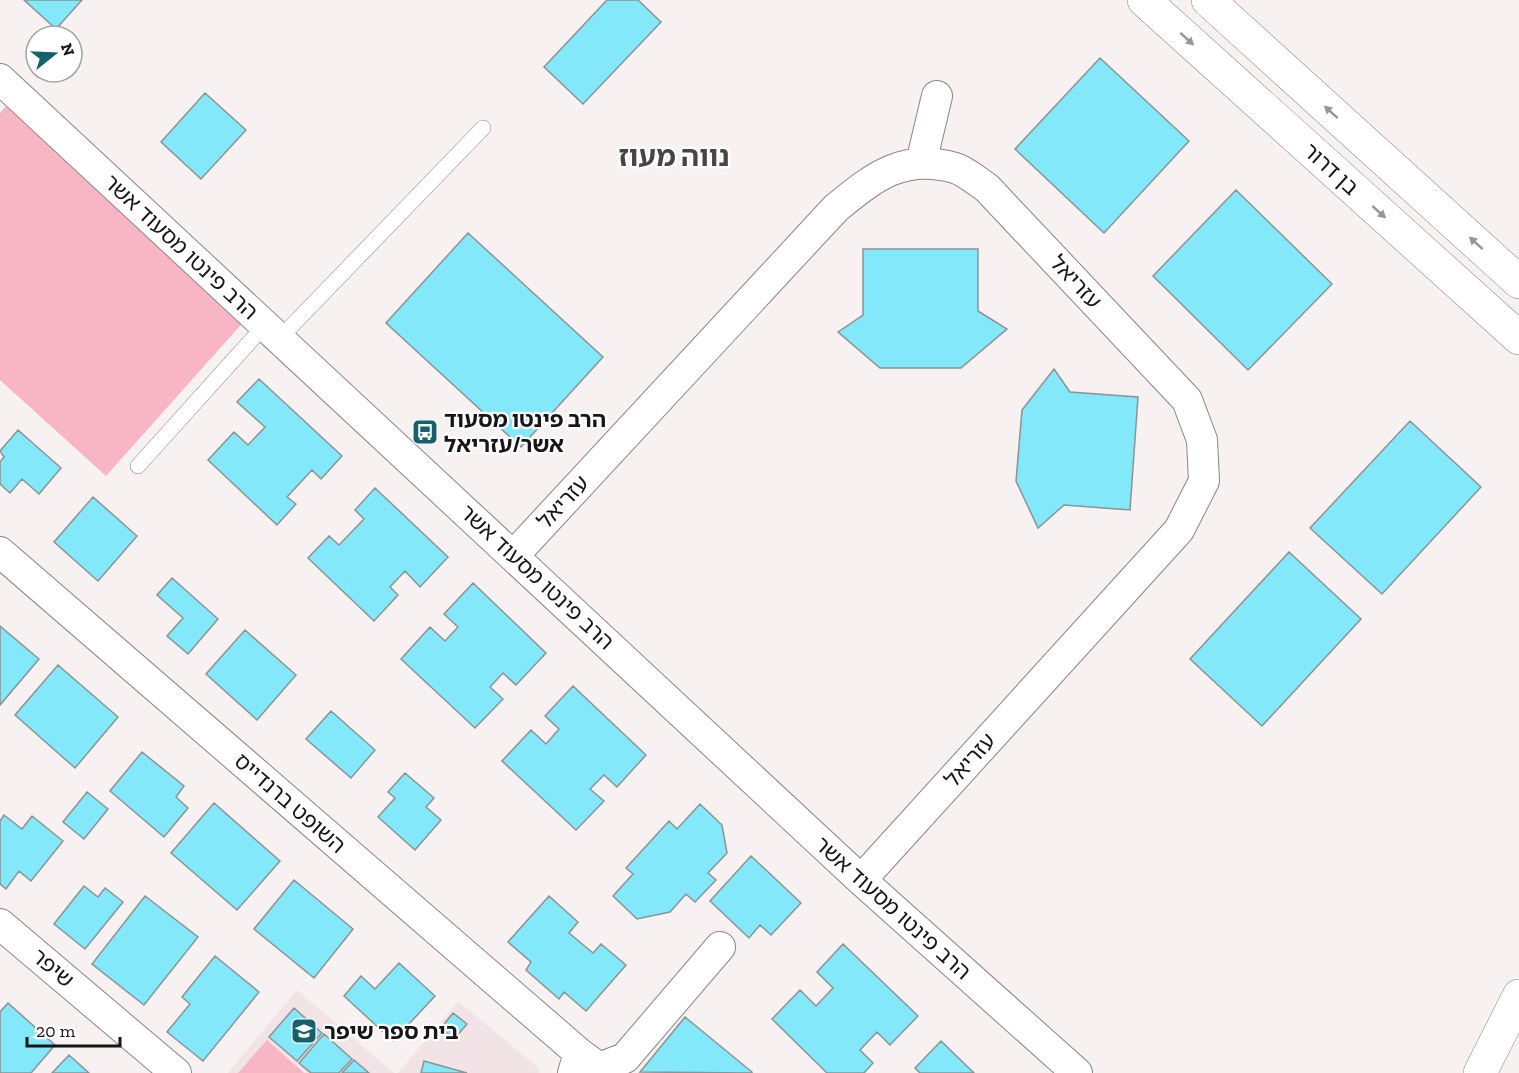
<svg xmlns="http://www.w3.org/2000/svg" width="1519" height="1073" font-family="'Zilla Slab','Noto Sans Hebrew',serif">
	<rect width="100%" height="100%" fill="#f7f1f2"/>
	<path fill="#f1e3e6" d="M297 990 394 1073H228Z
		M458 1001 540 1069 539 1073H398Z"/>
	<path fill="#f8b6c5" d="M8 104 246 319 106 476 0 380V113Z
		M267 1040 304 1073H238Z"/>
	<path fill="#82e8fa" stroke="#8d9293" stroke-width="1.5" d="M24 0H82L56 29Z
		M607 0H638L661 22 583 104 544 67Z
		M1100 58 1189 141 1104 233 1015 149Z
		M205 93 246 130 201 179 161 142Z
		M1236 190 1332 284 1248 370 1153 276Z
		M468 233 603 357 521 447 386 323Z
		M863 249H978V311L1007 329 961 368H880L838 332 863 315Z
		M1054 369 1070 392 1138 397 1130 510 1064 505 1038 528 1016 481 1022 410Z
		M259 379 342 456 321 479 312 470 287 497 296 504 277 525 208 460 234 432 248 445 265 427 237 402Z
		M1410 421 1481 487 1382 594 1310 528Z
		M18 430 61 468 39 494 22 479 10 493 0 484V462L4 457 0 451Z
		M375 488 448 557 420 587 405 571 390 587 398 595 374 621 308 558 329 536 339 545 364 519 355 510Z
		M93 497 137 536 98 581 54 542Z
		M1289 552 1361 619 1262 726 1190 659Z
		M172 578 218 619 188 654 167 636 183 618 157 595Z
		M473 583 546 653 516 685 503 673 490 687 503 699 475 728 401 659 430 627 445 641 458 627 444 614Z
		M0 626 39 659 0 705Z
		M245 630 296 675 257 720 206 674Z
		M58 665 118 717 75 768 15 715Z
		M573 686 646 755 617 787 604 775 590 789 604 801 576 830 502 761 531 730 546 744 559 729 545 716Z
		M331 711 375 750 351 778 306 739Z
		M142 752 184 786 176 797 188 808 164 837 110 791Z
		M405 773 434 798 426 807 441 820 415 850 378 817 395 798 388 792Z
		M87 792 108 809 84 839 63 822Z
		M214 803 280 861 237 910 171 853Z
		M700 804 722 825 727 853 708 873 716 880 695 902 686 894 670 912 637 919 613 896 633 874 626 868 669 821 677 829Z
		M4 815 22 829 32 816 63 841 31 881 19 871 6 889 0 884V821Z
		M751 856 801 903 771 935 760 925 749 938 710 901Z
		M294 880 353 929 314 978 254 929Z
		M84 886 98 897 105 888 123 902 85 949 54 924Z
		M145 896 198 937 144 1005 92 964Z
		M549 896 578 922 569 933 593 953 601 944 626 965 586 1011 564 992 559 999 526 970 531 962 508 942Z
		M843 944 918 1016 890 1045 877 1032 860 1050 873 1063 864 1073H827L772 1019 800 990 816 1006 833 988 817 972Z
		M215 956 259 992 203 1061 167 1032 190 1004 182 997Z
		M399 963 435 996 393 1041 344 996 361 976 375 989Z
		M8 1003 55 1045 31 1073H0V1012Z
		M294 1008 322 1033 297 1061 269 1037Z
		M453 1013 467 1024 454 1039 441 1028Z
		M685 1017 752 1072V1073L640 1072Z
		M324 1034 352 1059 339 1073H311L299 1063Z
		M941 1041 974 1073H920L915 1068Z
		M69 1055 89 1073H52Z
		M354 1060 369 1073H342Z
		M424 1061 467 1073H421Z"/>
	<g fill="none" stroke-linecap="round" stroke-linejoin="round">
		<g stroke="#8a8586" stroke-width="16">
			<path id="lane" d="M280 338 483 128
				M138 466 265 325"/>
		</g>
		<g stroke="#8a8586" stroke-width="32">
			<path id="street" d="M0 79 861 880 1077 1073
				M921 163 937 96
				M0 552 579 1053 573 1073
				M514 555 836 208C873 178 902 153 955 168 965 171 977 181 987 188L1187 400 1202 440 1204 481 1179 530 861 880
				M0 924 176 1073
				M579 1053 599 1068 625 1058 720 947"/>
		</g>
		<g stroke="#8a8586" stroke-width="34">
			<path id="secondary" d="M1144 0 1519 338
				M1208 0 1519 282
				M1480 1073 1519 996"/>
		</g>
		<use href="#lane" stroke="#fff" stroke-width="15"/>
		<use href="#street" stroke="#fff" stroke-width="30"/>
		<use href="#secondary" stroke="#fff" stroke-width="33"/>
	</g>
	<defs><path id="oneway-solid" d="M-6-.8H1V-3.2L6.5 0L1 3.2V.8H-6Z" transform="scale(1.5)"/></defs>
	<g fill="#979696">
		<use href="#oneway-solid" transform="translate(1187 39) rotate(42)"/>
		<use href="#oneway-solid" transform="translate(1331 112) rotate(-138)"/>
		<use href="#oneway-solid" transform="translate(1379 212) rotate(42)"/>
		<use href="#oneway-solid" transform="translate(1476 243) rotate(-138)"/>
	</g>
	<defs>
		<g id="bus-square" transform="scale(1.35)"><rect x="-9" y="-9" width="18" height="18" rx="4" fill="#14616c" stroke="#fff"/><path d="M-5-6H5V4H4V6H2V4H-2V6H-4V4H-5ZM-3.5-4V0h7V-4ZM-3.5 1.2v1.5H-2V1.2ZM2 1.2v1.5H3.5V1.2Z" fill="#fff"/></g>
		<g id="school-square" transform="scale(1.35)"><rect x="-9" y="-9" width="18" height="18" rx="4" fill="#14616c" stroke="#fff"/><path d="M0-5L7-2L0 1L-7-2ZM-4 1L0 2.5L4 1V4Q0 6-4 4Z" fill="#fff"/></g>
	</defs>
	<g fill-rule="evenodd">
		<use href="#bus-square" x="425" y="432"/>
		<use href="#school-square" x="304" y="1031"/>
	</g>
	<g text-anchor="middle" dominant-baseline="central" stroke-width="4.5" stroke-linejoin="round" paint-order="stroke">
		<g font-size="22" fill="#171515" stroke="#fff">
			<text transform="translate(1331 169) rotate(42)">בן דרור</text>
			<text transform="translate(181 247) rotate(43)">הרב פינטו מסעוד אשר</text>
			<text transform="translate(1076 282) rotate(47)">עזריאל</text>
			<text transform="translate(563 502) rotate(-47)">עזריאל</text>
			<text transform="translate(537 577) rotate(43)">הרב פינטו מסעוד אשר</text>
			<text transform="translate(970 760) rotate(-48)">עזריאל</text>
			<text transform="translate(290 803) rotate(41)">השופט ברנדייס</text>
			<text transform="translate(893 908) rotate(42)">הרב פינטו מסעוד אשר</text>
			<text transform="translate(53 968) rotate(40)">שיפר</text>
		</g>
		<g font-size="22" font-weight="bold" fill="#171515" stroke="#fff" text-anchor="start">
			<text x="444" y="419">הרב פינטו מסעוד<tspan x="444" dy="25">אשר/עזריאל</tspan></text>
			<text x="324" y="1031">בית ספר שיפר</text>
		</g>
		<g font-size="28" font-weight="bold" fill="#484344" stroke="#fff">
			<text x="674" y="156">נווה מעוז</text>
		</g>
	</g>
	<g transform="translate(54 54) rotate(72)"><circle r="28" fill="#ffffff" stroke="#a2a1a1" stroke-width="1.5"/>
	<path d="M0-4.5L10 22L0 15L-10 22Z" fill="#14616c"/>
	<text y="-9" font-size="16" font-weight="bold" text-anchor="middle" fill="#171515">N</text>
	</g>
	<path d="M27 1037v9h93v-9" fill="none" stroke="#171515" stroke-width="3"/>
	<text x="36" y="1037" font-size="18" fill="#171515" stroke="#ffffff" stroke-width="4.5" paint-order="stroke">20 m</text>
</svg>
